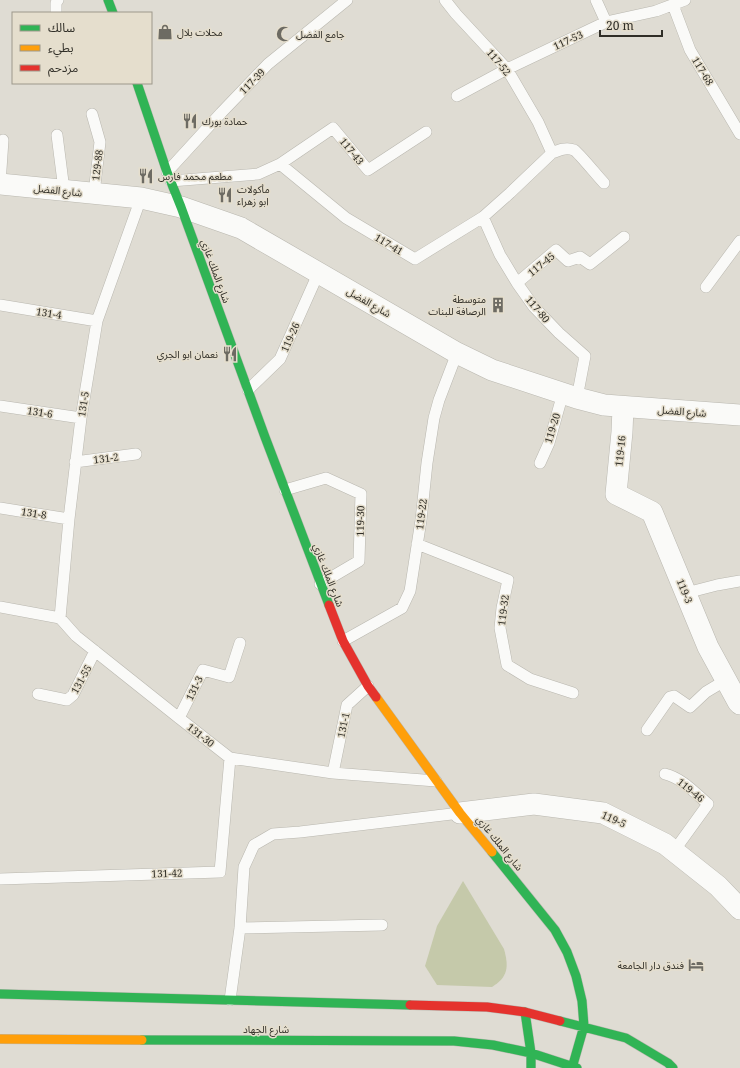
<svg xmlns="http://www.w3.org/2000/svg" width="740" height="1068" font-family="'Noto Serif','Noto Sans Arabic',serif">
	<rect width="100%" height="100%" fill="#dfdcd3"/>
	<path fill="#c5c9aa" d="M463 881 504 949C509 967 508 977 492 987L437 985 425 966 437 926Z"/>
	<g fill="none" stroke-linecap="round" stroke-linejoin="round">
		<g stroke="#b9b7af" stroke-width="12">
			<path id="lane" d="M445 0 456 14 507 69 538 122 552 153
				M596 0 606 22
				M673 5 690 50 740 134
				M56 13V3L58 0
				M457 96 507 69 606 22 656 11 685 0
				M92 114 100 142 94 193
				M57 135 64 190
				M280 164 333 128 368 170 426 132
				M167 172 221 113 268 64 347 0
				M171 181 258 174 280 164 346 218 415 259 483 217 510 193 552 153C559 150 566 147 574 150 579 153 598 177 604 183
				M0 184 3 140
				M483 217 500 255 517 283 534 307 559 333 585 356 577 398
				M517 283 556 250 568 261 580 257 590 264 624 237
				M706 287 740 241
				M0 305 97 321
				M248 390 280 359 318 274
				M0 406 81 418
				M75 462 136 454
				M540 463 549 443 563 393
				M285 490 326 478 361 494 359 561 320 584
				M0 508 69 519
				M417 544 508 580 502 608 500 628 507 665 530 679 573 693
				M686 593 717 585 740 581
				M0 607 60 618 76 636 179 718 230 758 333 773 436 781
				M60 618 69 519 81 418 97 321 141 198
				M343 641 402 608 410 591 421 520 427 463 434 418 439 400 457 353
				M38 694 67 700 73 695 95 651
				M179 718 203 670 229 677 240 643
				M647 730 670 697 674 696 690 707 706 692 726 680
				M333 773 347 705 368 686
				M665 774C682 778 695 793 708 804L674 851
				M0 879 220 872 230 758
				M240 928 382 925
				M230 1000 240 928 244 867 254 845 273 834 300 832 460 813"/>
		</g>
		<g stroke="#b9b7af" stroke-width="22">
			<path id="street" d="M0 184 141 198 181 207 241 228 457 353 492 370 577 398 604 405 740 415
				M623 407 622 432 616 494 652 512 708 647 738 702 740 704
				M460 813 534 804 603 813 665 844 718 886 740 909"/>
		</g>
		<g stroke="#b9b7af" stroke-width="10">
			<path id="fast" d="M108 0 113 13
				M137 83 167 172 181 207 265 437 329 605
				M492 852 555 930 567 952 576 976 582 1001 584 1026 572 1068
				M0 994 410 1005
				M525 1012 531 1053V1068
				M560 1021 626 1038 668 1063 673 1068
				M142 1040 454 1041 493 1045 531 1053 577 1068"/>
		</g>
		<g stroke="#b9b7af" stroke-width="10">
			<path id="slow" d="M376 697 460 813 492 852
				M0 1039 142 1040"/>
		</g>
		<g stroke="#b9b7af" stroke-width="10">
			<path id="jam" d="M329 605 343 641 368 686 376 697
				M410 1005 487 1007 525 1012 560 1021"/>
		</g>
		<use href="#lane" stroke="#fafaf8" stroke-width="11"/>
		<use href="#street" stroke="#fafaf8" stroke-width="21"/>
		<use href="#fast" stroke="#30b455" stroke-width="9"/>
		<use href="#slow" stroke="#ff9f0a" stroke-width="9"/>
		<use href="#jam" stroke="#e5322d" stroke-width="9"/>
	</g>
	<defs>
		<g id="shop-bare" transform="scale(1.2)"><path d="M-5-2.5h2.3a2.7 3.5 0 0 1 5.4 0H5L5.5 6h-11ZM-1.5-2.5h3a1.5 2.3 0 0 0-3 0Z" fill="#6d6b63" stroke="#e5decd" stroke-width="2.5" paint-order="stroke"/></g>
		<g id="mosque-bare" transform="scale(1.2)"><path d="M3.5-4.9A6 6 0 1 0 3.5 4.9A5 5 0 1 1 3.5-4.9Z" fill="#6d6b63" stroke="#e5decd" stroke-width="2.5" paint-order="stroke"/></g>
		<g id="restaurant-bare" transform="scale(1.2)"><path d="M-5-6h1v4h1v-4h1v4h1v-4h1v5L-1.5 .5V6h-2V.5L-5-1ZM5-6V6H3V1.5H1.5Q1.5-4 5-6Z" fill="#6d6b63" stroke="#e5decd" stroke-width="2.5" paint-order="stroke"/></g>
		<g id="building-bare" transform="scale(1.2)"><path d="M-4-6H4V6H1V3H-1V6H-4ZM-2.5-4.3h1.7v1.8h-1.7ZM.8-4.3h1.7v1.8H.8ZM-2.5-1h1.7V.8h-1.7ZM.8-1h1.7V.8H.8Z" fill="#6d6b63" stroke="#e5decd" stroke-width="2.5" paint-order="stroke"/></g>
		<g id="hotel-bare" transform="scale(1.2)"><path d="M-6-4.5h1.5V1H6V5H4.5V3h-9V5H-6ZM-4 0a1.8 1.8 0 1 1 3.6 0ZM.5 0V-2.5h3Q6-2.5 6 0Z" fill="#6d6b63" stroke="#e5decd" stroke-width="2.5" paint-order="stroke"/></g>
	</defs>
	<g fill-rule="evenodd">
		<use href="#shop-bare" x="165" y="32"/>
		<use href="#mosque-bare" x="284" y="34"/>
		<use href="#restaurant-bare" x="190" y="121"/>
		<use href="#restaurant-bare" x="146" y="176"/>
		<use href="#restaurant-bare" x="225" y="195"/>
		<use href="#building-bare" x="498" y="305"/>
		<use href="#restaurant-bare" x="230" y="354"/>
		<use href="#hotel-bare" x="696" y="965"/>
	</g>
	<g text-anchor="middle" dominant-baseline="central" stroke-width="3" stroke-linejoin="round" paint-order="stroke">
		<g font-size="10" fill="#302e27" stroke="#e5decd" text-anchor="start">
			<text x="177" y="32">محلات بلال</text>
			<text x="296" y="34">جامع الفضل</text>
			<text x="202" y="121">حمادة بورك</text>
			<text x="158" y="176">مطعم محمد فارس</text>
			<text x="237" y="189">مأكولات<tspan x="237" dy="12">ابو زهراء</tspan></text>
			<text x="486" y="299" text-anchor="end">متوسطة<tspan x="486" dy="12">الرصافة للبنات</tspan></text>
			<text x="218" y="354" text-anchor="end">نعمان ابو الجري</text>
			<text x="684" y="965" text-anchor="end">فندق دار الجامعة</text>
		</g>
		<g font-size="10" fill="#302e27" stroke="#e5decd">
			<text transform="translate(568 40) rotate(-25)">117-53</text>
			<text transform="translate(499 62) rotate(50)">117-52</text>
			<text transform="translate(703 71) rotate(59)">117-68</text>
			<text transform="translate(252 81) rotate(-46)">117-39</text>
			<text transform="translate(352 151) rotate(51)">117-43</text>
			<text transform="translate(97 165) rotate(-83)">129-88</text>
			<text transform="translate(58 190) rotate(6)">شارع الفضل</text>
			<text transform="translate(389 244) rotate(31)">117-41</text>
			<text transform="translate(541 264) rotate(-39)">117-45</text>
			<text transform="translate(216 271) rotate(70)">شارع الملك غازي</text>
			<text transform="translate(369 302) rotate(30)">شارع الفضل</text>
			<text transform="translate(538 309) rotate(50)">117-80</text>
			<text transform="translate(49 313) rotate(9)">131-4</text>
			<text transform="translate(290 337) rotate(-66)">119-26</text>
			<text transform="translate(83 404) rotate(-81)">131-5</text>
			<text transform="translate(682 411) rotate(4)">شارع الفضل</text>
			<text transform="translate(40 412) rotate(9)">131-6</text>
			<text transform="translate(552 428) rotate(-73)">119-20</text>
			<text transform="translate(620 451) rotate(-84)">119-16</text>
			<text transform="translate(106 458) rotate(-7)">131-2</text>
			<text transform="translate(34 513) rotate(9)">131-8</text>
			<text transform="translate(421 514) rotate(-83)">119-22</text>
			<text transform="translate(360 521) rotate(-89)">119-30</text>
			<text transform="translate(329 575) rotate(69)">شارع الملك غازي</text>
			<text transform="translate(685 591) rotate(68)">119-3</text>
			<text transform="translate(503 610) rotate(-83)">119-32</text>
			<text transform="translate(81 679) rotate(-61)">131-55</text>
			<text transform="translate(194 688) rotate(-64)">131-3</text>
			<text transform="translate(343 725) rotate(-78)">131-1</text>
			<text transform="translate(201 735) rotate(38)">131-30</text>
			<text transform="translate(691 790) rotate(39)">119-46</text>
			<text transform="translate(614 819) rotate(24)">119-5</text>
			<text transform="translate(500 843) rotate(51)">شارع الملك غازي</text>
			<text transform="translate(167 873) rotate(-2)">131-42</text>
			<text x="266" y="1029">شارع الجهاد</text>
		</g>
	</g>
	<rect x="12" y="12" width="140" height="72" fill="#e5decd" stroke="#9d988b"/>
	<rect x="20" y="25" width="20" height="6" fill="#30b455" stroke="#9d988b"/>
	<text x="48" y="32" font-size="12" fill="#302e27">سالك</text>
	<rect x="20" y="45" width="20" height="6" fill="#ff9f0a" stroke="#9d988b"/>
	<text x="48" y="52" font-size="12" fill="#302e27">بطيء</text>
	<rect x="20" y="65" width="20" height="6" fill="#e5322d" stroke="#9d988b"/>
	<text x="48" y="72" font-size="12" fill="#302e27">مزدحم</text>
	<path d="M600 30v6h62v-6" fill="none" stroke="#302e27" stroke-width="2"/>
	<text x="606" y="30" font-size="12" fill="#302e27" stroke="#e5decd" stroke-width="3" paint-order="stroke">20 m</text>
</svg>
